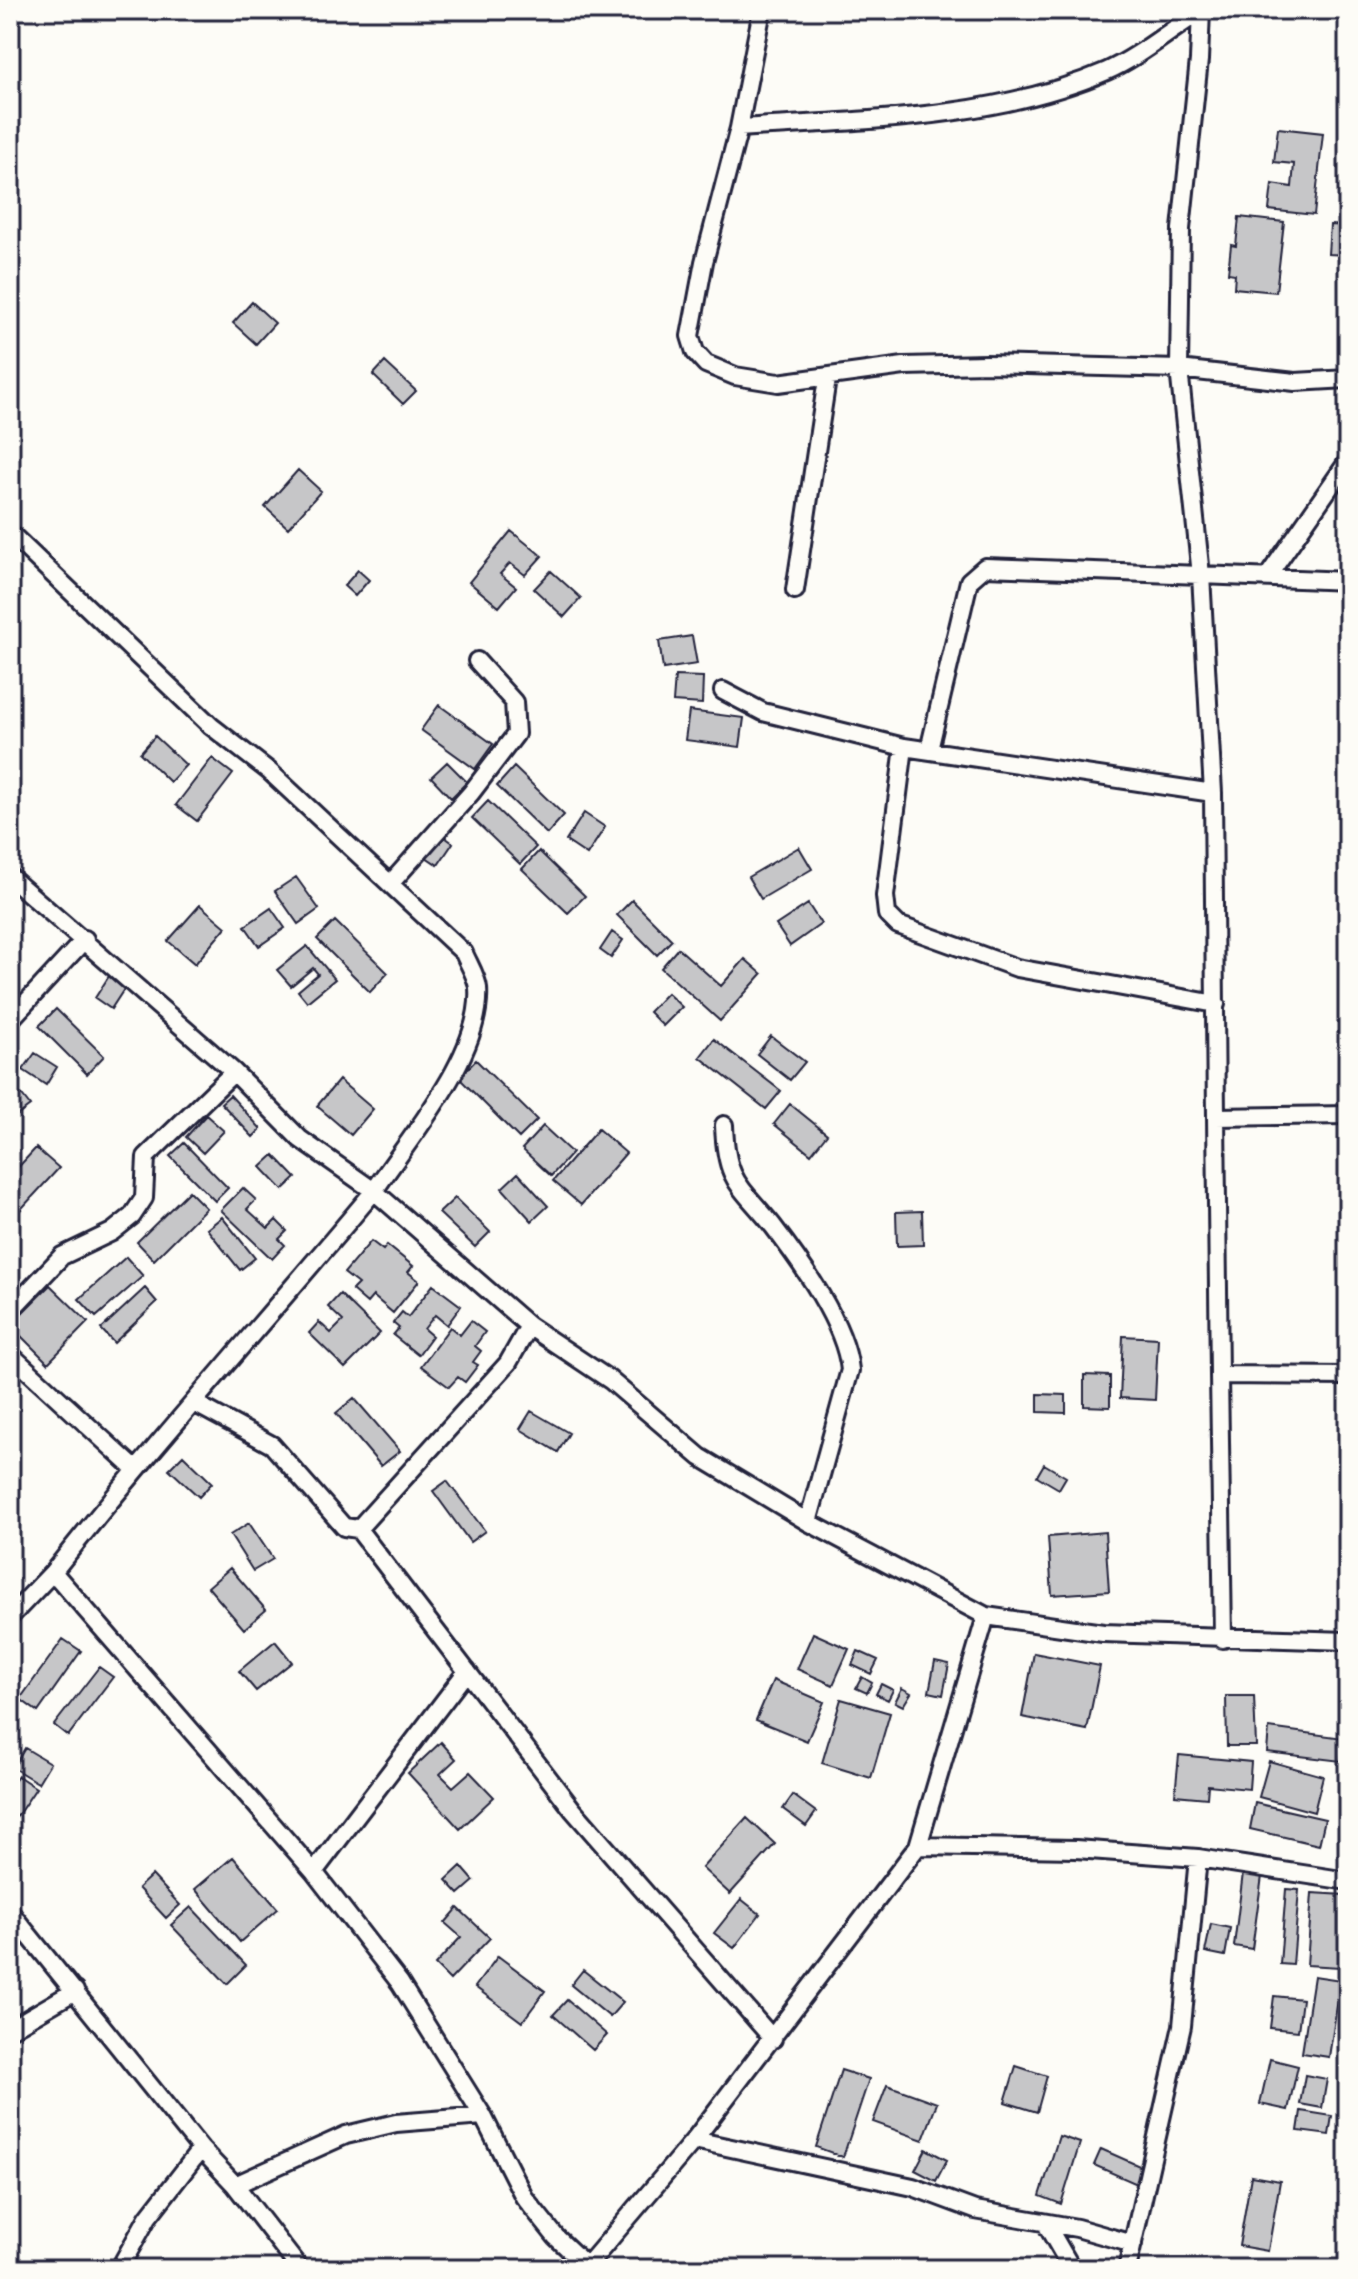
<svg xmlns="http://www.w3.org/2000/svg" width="1358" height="2279" font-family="'Indie Flower',sans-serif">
	<rect width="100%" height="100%" fill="#fdfcf7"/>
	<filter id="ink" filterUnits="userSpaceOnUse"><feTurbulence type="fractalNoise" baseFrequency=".0125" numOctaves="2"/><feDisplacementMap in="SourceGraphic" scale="16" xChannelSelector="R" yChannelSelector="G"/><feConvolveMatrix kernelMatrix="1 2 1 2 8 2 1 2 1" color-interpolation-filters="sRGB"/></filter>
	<g filter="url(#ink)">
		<path fill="#c6c6c8" stroke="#22223b" stroke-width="2" d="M1278 128 1323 133 1314 215 1269 210 1272 184 1292 187 1294 164 1274 162Z
			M1239 217 1284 222 1276 292 1234 288 1235 274 1228 273 1231 245 1236 246Z
			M1330 225 1348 226V255L1328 254Z
			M252 302 275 323 256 344 233 323Z
			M385 362 416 391 403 404 373 375Z
			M298 470 321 491 288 528 265 507Z
			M511 531 542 556 525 575 510 563 500 574 516 587 499 607 469 582Z
			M358 570 369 580 355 596 344 586Z
			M551 571 581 598 564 617 534 589Z
			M692 636 697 664 663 669 659 641Z
			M675 676 703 677 702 704 673 702Z
			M439 705 493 744 475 769 421 730Z
			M689 711 744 718 740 747 685 740Z
			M155 736 186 765 170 782 140 753Z
			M212 758 233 774 197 821 176 805Z
			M447 762 467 782 451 798 431 777Z
			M514 767 564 815 547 834 497 786Z
			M488 801 536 847 520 864 472 818Z
			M584 813 605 827 587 855 566 841Z
			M442 835 453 843 438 865 426 857Z
			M799 847 812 869 761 899 748 877Z
			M539 851 585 896 568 913 522 869Z
			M296 877 319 909 298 924 275 891Z
			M632 900 672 940 657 955 617 915Z
			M808 904 821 924 790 946 776 925Z
			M200 905 226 927 195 964 168 941Z
			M271 908 285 928 259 946 245 926Z
			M335 921 388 973 370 992 317 939Z
			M612 932 623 940 611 958 600 950Z
			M307 946 335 979 307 1002 298 991 318 974 313 968 291 986 277 970Z
			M678 948 721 986 745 959 762 974 720 1021 661 968Z
			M109 976 126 986 111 1009 95 998Z
			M667 993 682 1007 663 1026 649 1012Z
			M56 1009 104 1056 87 1074 39 1026Z
			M771 1036 805 1062 790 1080 757 1054Z
			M714 1039 781 1091 766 1109 700 1057Z
			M35 1053 57 1067 46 1085 23 1070Z
			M476 1060 537 1120 519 1138 459 1078Z
			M10 1080 30 1106 10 1121Z
			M339 1080 373 1109 351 1135 317 1106Z
			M230 1095 261 1129 253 1137 221 1103Z
			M790 1104 827 1134 811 1154 774 1124Z
			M206 1115 224 1131 203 1153 186 1137Z
			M543 1126 572 1153 551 1176 522 1149Z
			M598 1129 626 1153 581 1205 553 1181Z
			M184 1143 228 1188 215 1201 170 1156Z
			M36 1148 59 1168 11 1220 10 1176Z
			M274 1155 296 1178 283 1190 261 1167Z
			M518 1173 548 1206 532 1221 502 1188Z
			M243 1188 256 1200 247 1209 268 1228 276 1220 287 1231 279 1239 285 1245 272 1259 221 1210Z
			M189 1191 206 1208 154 1260 137 1242Z
			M455 1198 490 1232 475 1247 439 1213Z
			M922 1211 923 1245 897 1246 896 1212Z
			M222 1217 255 1258 240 1270 207 1229Z
			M371 1241 383 1250 387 1245 413 1266 408 1272 419 1281 393 1313 373 1296 367 1303 352 1290 358 1284 344 1273Z
			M126 1257 143 1276 96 1317 79 1299Z
			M50 1285 88 1322 48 1363 10 1325Z
			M433 1285 461 1306 447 1325 435 1315 424 1329 432 1336 418 1355 393 1335 399 1328 393 1323 402 1312 408 1317Z
			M145 1288 157 1302 114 1343 101 1329Z
			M340 1294 380 1333 345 1368 309 1333 319 1322 331 1333 343 1321 328 1307Z
			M471 1321 485 1332 475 1346 481 1351 473 1362 478 1365 465 1382 458 1377 449 1387 421 1366 450 1327 460 1335Z
			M1123 1336 1158 1338 1155 1400 1120 1398Z
			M1084 1375 1110 1376V1407L1084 1406Z
			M1038 1394 1066 1395V1413L1038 1412Z
			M354 1398 400 1451 381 1466 336 1413Z
			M531 1411 569 1433 558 1452 520 1429Z
			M183 1455 212 1483 199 1497 169 1469Z
			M1044 1464 1066 1477 1059 1489 1037 1476Z
			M447 1481 485 1531 470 1542 433 1491Z
			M249 1523 273 1559 253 1571 230 1535Z
			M1105 1532 1109 1591 1052 1595 1048 1537Z
			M230 1568 266 1610 244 1629 208 1587Z
			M813 1633 849 1649 833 1685 797 1669Z
			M63 1639 81 1651 38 1712 20 1699Z
			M275 1641 292 1662 256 1691 239 1671Z
			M858 1651 878 1660 871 1674 852 1665Z
			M1034 1653 1100 1666 1087 1730 1022 1717Z
			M935 1661 949 1664 943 1695 929 1692Z
			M99 1667 113 1677 68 1736 54 1725Z
			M862 1677 872 1683 867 1693 856 1688Z
			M773 1680 824 1702 807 1741 756 1720Z
			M881 1684 893 1690 888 1700 876 1694Z
			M902 1688 911 1693 903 1706 895 1702Z
			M1226 1696H1254L1256 1746H1227Z
			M841 1699 890 1713 871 1778 822 1763Z
			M1269 1728 1344 1738 1341 1761 1267 1752Z
			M441 1742 456 1759 440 1774 453 1787 470 1772 494 1797 460 1829 408 1773Z
			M25 1748 50 1763 38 1783 13 1768Z
			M1179 1755 1251 1762 1249 1789 1208 1785 1207 1798 1175 1795Z
			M1269 1761 1323 1776 1314 1812 1259 1797Z
			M18 1776 36 1788 11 1825 10 1787Z
			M793 1795 816 1812 806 1826 783 1809Z
			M1255 1803 1325 1819 1319 1845 1250 1829Z
			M747 1818 775 1844 730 1894 702 1868Z
			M1348 1821V1849L1340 1846Z
			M233 1857 278 1909 240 1942 195 1889Z
			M461 1866 474 1881 459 1894 446 1880Z
			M1243 1873 1262 1876 1252 1949 1234 1946Z
			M152 1875 180 1905 166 1918 138 1888Z
			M1286 1889 1299 1890 1293 1965 1280 1964Z
			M1312 1893 1345 1895 1340 1967 1307 1965Z
			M741 1899 760 1914 734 1948 714 1933Z
			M191 1907 246 1965 227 1984 171 1925Z
			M458 1908 490 1938 450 1980 435 1965 461 1937 445 1923Z
			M1211 1924 1230 1928 1225 1956 1205 1952Z
			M498 1956 545 1991 522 2022 475 1987Z
			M583 1970 623 2002 610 2017 571 1985Z
			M1314 1976 1341 1980 1329 2057 1302 2053Z
			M1274 1996 1302 1999 1298 2031 1270 2028Z
			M567 2000 607 2035 593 2050 553 2015Z
			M1270 2059 1298 2066 1288 2110 1260 2104Z
			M1016 2066 1047 2076 1037 2112 1005 2102Z
			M841 2070 869 2079 843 2157 816 2147Z
			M1305 2075 1327 2079 1322 2108 1300 2104Z
			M887 2085 937 2103 923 2140 873 2122Z
			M1301 2111 1332 2116 1329 2135 1298 2131Z
			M1059 2136 1080 2143 1061 2204 1040 2196Z
			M926 2149 947 2160 936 2181 915 2170Z
			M1101 2149 1144 2168 1137 2184 1094 2165Z
			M1251 2176 1280 2181 1268 2251 1239 2246Z"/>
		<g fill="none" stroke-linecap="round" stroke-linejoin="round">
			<g stroke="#22223b" stroke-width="22">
				<path id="street" d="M762 10 739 128 704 262 690 336 695 352 706 364 735 376 778 383 904 366 986 364 1179 369 1181 229 1199 60 1201 10
					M739 128C861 120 994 120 1107 71 1139 57 1170 30 1200 12
					M10 533 211 726 269 771 464 953C468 963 477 977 478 988 483 1054 409 1138 374 1191L300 1139 234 1072 10 877
					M1268 576 1348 461
					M795 590 827 379
					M723 691 763 712 904 747 1213 793
					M904 747 885 896 887 914 898 925 1017 968 1216 1004
					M929 750 969 581 985 567 1201 575 1179 369 1295 382 1348 379
					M390 884 471 793 516 734 514 702 477 661
					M10 1020 85 939
					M1216 1117 1213 793 1201 575 1348 581
					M724 1125C726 1183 740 1185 773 1226 802 1264 845 1323 850 1370L808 1522
					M10 1311 62 1256 112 1232 132 1216 144 1198 146 1157 234 1072
					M10 1354 135 1469
					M1219 1375 1216 1117 1348 1115
					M196 1404 272 1445 344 1527 358 1529 508 1363 529 1326
					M358 1529 573 1810 773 2039
					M53 1572C156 1442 267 1319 374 1191L529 1326 610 1380 700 1457 808 1522 986 1616
					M10 1617 53 1572 314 1872 400 1983 483 2116 524 2197 556 2237 590 2269
					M1223 1639 1219 1375 1348 1376
					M918 1846 986 1616 1103 1633 1348 1641
					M1198 1858 1348 1881
					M314 1872 467 1671
					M10 1912 201 2149 235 2185 300 2269
					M10 2029 75 1991
					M694 2140 913 2187 975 2210 1077 2228 1133 2244
					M235 2185 346 2135 396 2123 483 2116
					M1046 2224 1072 2269
					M587 2266 694 2140 918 1846 1076 1849 1198 1858 1182 2026 1127 2269
					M119 2269 148 2217 201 2149"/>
			</g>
			<use href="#street" stroke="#fdfcf7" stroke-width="16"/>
		</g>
	</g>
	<rect width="1358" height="2279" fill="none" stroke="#fdfcf7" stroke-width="40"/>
	<rect x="20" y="20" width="1318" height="2239" fill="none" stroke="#22223b" stroke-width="3" filter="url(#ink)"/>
</svg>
